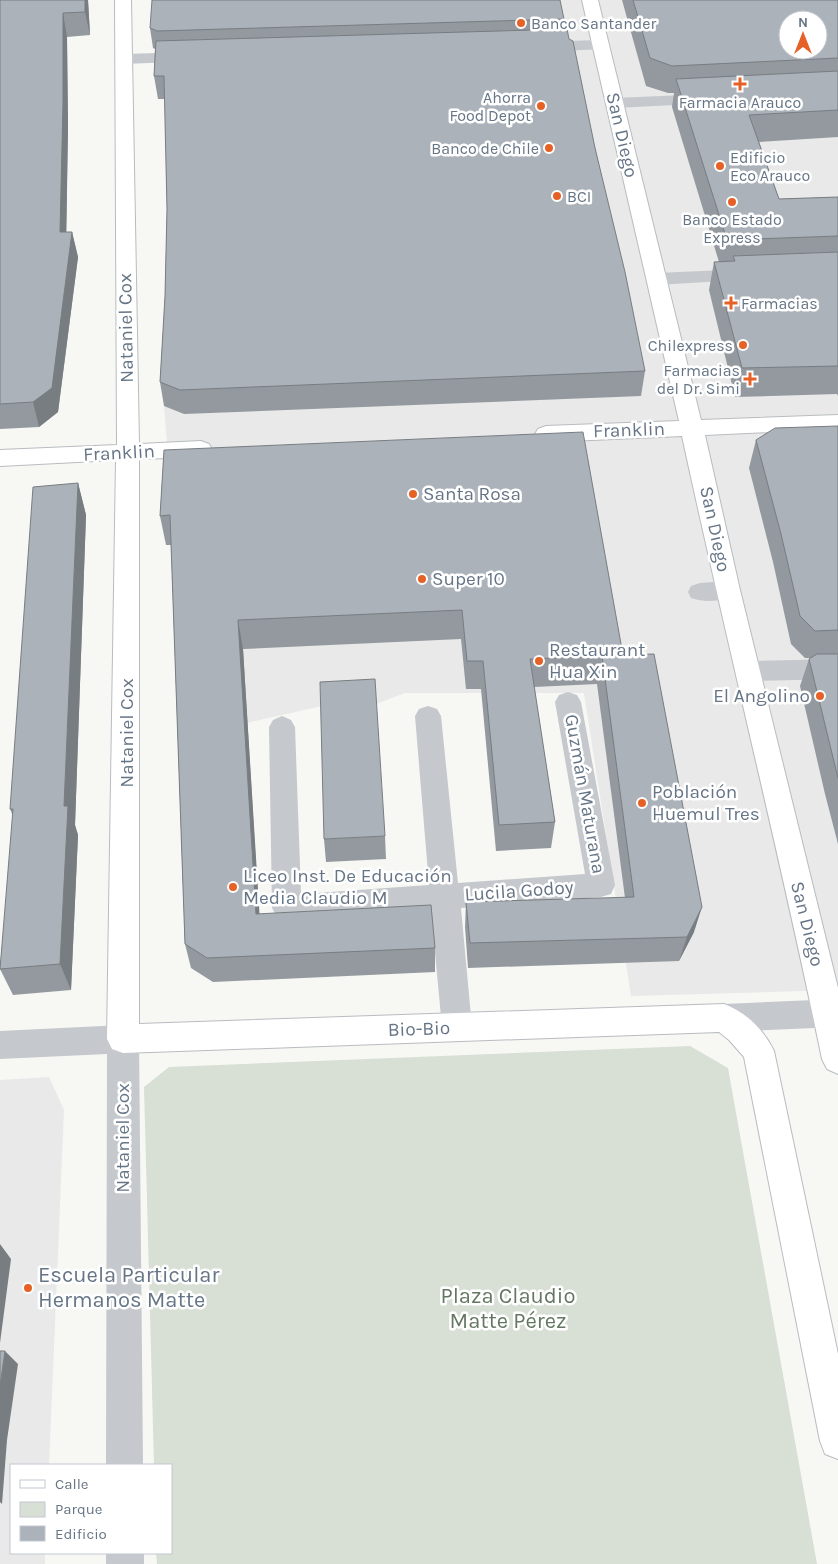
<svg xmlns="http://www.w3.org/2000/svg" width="838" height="1564" font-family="Karla,sans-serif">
	<rect width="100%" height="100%" fill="#f7f8f4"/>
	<path fill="#e8e9e8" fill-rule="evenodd" d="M478 0H838V990L631 996 584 693H405L376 704 322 706 246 723 170 480 164 406ZM788 20H818V50H788Z
		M49 1077 64 1110 49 1465H11V1553H45V1564H0V1080Z"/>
	<path fill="#d8dfd5" d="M690 1046 728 1068 817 1564H157L156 1553H171V1465H154L144 1087 169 1067Z"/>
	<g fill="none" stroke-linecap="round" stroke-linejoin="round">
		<g stroke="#b8bcc0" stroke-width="2">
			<path id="major" d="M115 0H131L139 444 201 441 209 444 212 449 209 454 201 457 139 459V1024L724 1004C746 1012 764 1030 774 1051L838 1354V1459L825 1454 820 1441 744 1057 729 1040 719 1032 123 1053 112 1049 107 1039 116 460 0 466V450L117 445Z
				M582 0H598L701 420 838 415V429L705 435 740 590 838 988V1074L827 1069 822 1059C779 851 727 644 682 436L546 442 538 439 535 434 538 429 546 426 679 421Z"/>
		</g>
		<path fill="#c5c8cc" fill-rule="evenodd" d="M601 40 607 41 610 45 607 49 535 52 529 51 526 47 529 43 535 42Z
			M193 52 199 53 202 57 199 61 124 64 118 63 115 59 118 55 124 54Z
			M710 94 716 95 719 99 716 103 614 108 608 107 605 103 608 99 614 98Z
			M748 269 755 271 758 275 755 279 657 285 650 283 647 279 650 275 657 273Z
			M728 581 737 584 740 590 737 596C723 601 705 603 691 598L688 592 691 586 700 583Z
			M838 659V679L748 681 739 678 735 671 739 664 748 661Z
			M568 692 577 695 581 702 615 885 611 894 601 897 461 908 472 1027 468 1037 457 1041 446 1037 442 1027 431 910 287 921 277 917 272 908 269 727 273 720 282 716 291 720 295 727 301 894 429 885 415 716 419 709 428 706 437 709 441 716 458 883 585 874 555 702 559 695Z
			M838 999V1027L724 1032 713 1028 709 1018 713 1008 724 1004Z
			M123 1025 134 1029 139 1039 143 1465H106L107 1054 0 1059V1031Z
			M106 1553H144V1564H106Z"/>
		<use href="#major" fill="#fff" fill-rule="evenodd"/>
	</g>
	<path fill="#93999f" d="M0 0H88L90 35 67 37 68 127 66 232H72L78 257 58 412 39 427 0 429Z
		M622 0H838V137L759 142 779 199 838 197V396L837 394 735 397 709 290 714 262H719L672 107 674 93H668L646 86Z
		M564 19 563 29 595 148 645 371 641 396 184 414 164 406 160 382 165 296 167 209 165 99H158L154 76 155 49 153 48 150 28Z
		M838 426V844L825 794 800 686 809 659 812 658H805L791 644 773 562 749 468 756 440Z
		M164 450 623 655 694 932 679 961 468 968 465 927 466 902 625 898 597 684 534 687 555 822 551 848 496 851 481 689H466L461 639 243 649 259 914 435 948V972L213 982 191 968 185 944 171 545H166L160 516Z
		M78 483 86 515 75 825 78 835 71 990 13 995 0 969 13 816 10 809Z
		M385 836 386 859 326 862 324 839Z"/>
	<path fill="#787d82" d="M85 0H88L90 35 85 12Z
		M63 13 67 37 68 127 66 257 60 232Z
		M72 232 78 257 58 412 39 427 33 402Z
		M78 483 86 515 75 825 78 835 71 990 60 964 64 806Z
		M238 620 243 649 261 938 256 914Z
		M702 907 694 932 679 961 687 937Z
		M0 1244 11 1259 0 1343Z
		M5 1351 18 1364 7 1440 2 1504 0 1502V1386Z"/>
	<path fill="#abb2b9" stroke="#787d82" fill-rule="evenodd" d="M0 0H85V12L63 13V103L60 232H72L52 388 33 402 0 404Z
		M152 0H560L564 19 157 31 150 28Z
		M633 0H838V58L672 66 650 58ZM788 20H818V50H788Z
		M567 29 569 39 573 41 595 148 625 272 645 371 180 390 160 382 165 296 167 209 164 76H154L156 41Z
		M838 71V110L749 115 779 199 838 197V236L727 240 676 79Z
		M838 252V366L742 368 714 262 735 261 733 256Z
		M838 426V630L815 631 800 616 781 534 756 440 775 428Z
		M583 432 623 655 654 654 702 907 687 937 470 943 466 902 634 897 602 656 530 659 555 822 499 825 483 661H467L462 610 238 620 256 914 431 905 435 948 207 958 185 944 170 515 160 516 164 450Z
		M78 483 64 806H68L60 964 0 969 13 809H10L33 487Z
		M817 654H838V778L809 659Z
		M375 679 385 836 324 839 320 682Z
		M0 1351H5L0 1386Z"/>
	<g fill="#e66126" stroke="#fff" stroke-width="2">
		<circle cx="521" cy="23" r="5"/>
		<path d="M737.5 76.5h5v5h5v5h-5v5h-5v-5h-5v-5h5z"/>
		<circle cx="541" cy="106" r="5"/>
		<circle cx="549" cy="148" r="5"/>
		<circle cx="720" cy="166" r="5"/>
		<circle cx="557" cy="196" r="5"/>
		<circle cx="732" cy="202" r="5"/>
		<path d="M728.5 295.5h5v5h5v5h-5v5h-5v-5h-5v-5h5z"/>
		<circle cx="743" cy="345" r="5"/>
		<path d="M747.5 371.5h5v5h5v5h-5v5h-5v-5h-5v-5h5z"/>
		<circle cx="413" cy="494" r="5"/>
		<circle cx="422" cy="579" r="5"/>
		<circle cx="539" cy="661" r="5"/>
		<circle cx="820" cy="696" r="5"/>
		<circle cx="642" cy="803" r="5"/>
		<circle cx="233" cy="887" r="5"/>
		<circle cx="28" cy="1288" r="5"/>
	</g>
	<g text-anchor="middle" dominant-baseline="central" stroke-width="5" stroke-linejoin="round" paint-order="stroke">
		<g font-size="16" fill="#667586" stroke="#fff" text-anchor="start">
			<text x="531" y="23">Banco Santander</text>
			<text x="531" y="97" text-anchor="end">Ahorra<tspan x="531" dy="18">Food Depot</tspan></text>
			<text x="740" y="102" text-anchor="middle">Farmacia Arauco</text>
			<text x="539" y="148" text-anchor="end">Banco de Chile</text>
			<text x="730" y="157">Edificio<tspan x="730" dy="18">Eco Arauco</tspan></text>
			<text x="567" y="196">BCI</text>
			<text x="732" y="219" text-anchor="middle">Banco Estado<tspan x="732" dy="18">Express</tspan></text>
			<text x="741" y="303">Farmacias</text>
			<text x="733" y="345" text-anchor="end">Chilexpress</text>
			<text x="740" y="370" text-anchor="end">Farmacias<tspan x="740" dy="18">del Dr. Simi</tspan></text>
		</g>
		<g font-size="19" fill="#667586" stroke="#fff">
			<text transform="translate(622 135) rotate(77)">San Diego</text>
			<text transform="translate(126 328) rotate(-91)">Nataniel Cox</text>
			<text transform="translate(629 430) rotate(-2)">Franklin</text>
			<text transform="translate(119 453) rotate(-3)">Franklin</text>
			<text transform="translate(715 529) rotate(78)">San Diego</text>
			<text transform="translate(127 733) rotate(-90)">Nataniel Cox</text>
			<text transform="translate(585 794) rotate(80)">Guzmán Maturana</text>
			<text transform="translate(519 891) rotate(-4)">Lucila Godoy</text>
			<text transform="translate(807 924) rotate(76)">San Diego</text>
			<text transform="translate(419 1029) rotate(-2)">Bio-Bio</text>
			<text transform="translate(123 1138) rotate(-90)">Nataniel Cox</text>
		</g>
		<g font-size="19" fill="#667586" stroke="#fff" text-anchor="start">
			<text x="423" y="494">Santa Rosa</text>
			<text x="432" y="579">Super 10</text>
			<text x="549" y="650">Restaurant<tspan x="549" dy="22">Hua Xin</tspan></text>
			<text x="810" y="696" text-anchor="end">El Angolino</text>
			<text x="652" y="792">Población<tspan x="652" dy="22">Huemul Tres</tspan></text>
			<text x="243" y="876">Liceo Inst. De Educación<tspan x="243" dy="22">Media Claudio M</tspan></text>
		</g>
		<g font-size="22" fill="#667586" stroke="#fff" text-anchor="start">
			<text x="38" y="1275">Escuela Particular<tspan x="38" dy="25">Hermanos Matte</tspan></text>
		</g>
		<g font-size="22" fill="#647861" stroke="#fff">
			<text x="508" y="1296">Plaza Claudio<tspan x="508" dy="25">Matte Pérez</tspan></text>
		</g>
	</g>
	<rect x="10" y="1464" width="162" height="90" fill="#ffffff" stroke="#c2c8cf"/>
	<rect x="20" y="1480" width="25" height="8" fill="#ffffff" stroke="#c2c8cf"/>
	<text x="55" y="1489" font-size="15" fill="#667586">Calle</text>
	<rect x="20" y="1502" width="25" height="15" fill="#d8dfd5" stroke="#c2c8cf"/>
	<text x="55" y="1514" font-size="15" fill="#667586">Parque</text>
	<rect x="20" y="1526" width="25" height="15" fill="#abb2b9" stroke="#c2c8cf"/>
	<text x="55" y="1539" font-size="15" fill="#667586">Edificio</text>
	<g transform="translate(803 35)"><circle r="24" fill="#ffffff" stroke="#c2c8cf"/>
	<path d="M0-4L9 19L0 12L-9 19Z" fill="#e66126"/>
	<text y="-8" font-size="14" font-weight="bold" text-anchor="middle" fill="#667586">N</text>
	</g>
</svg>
